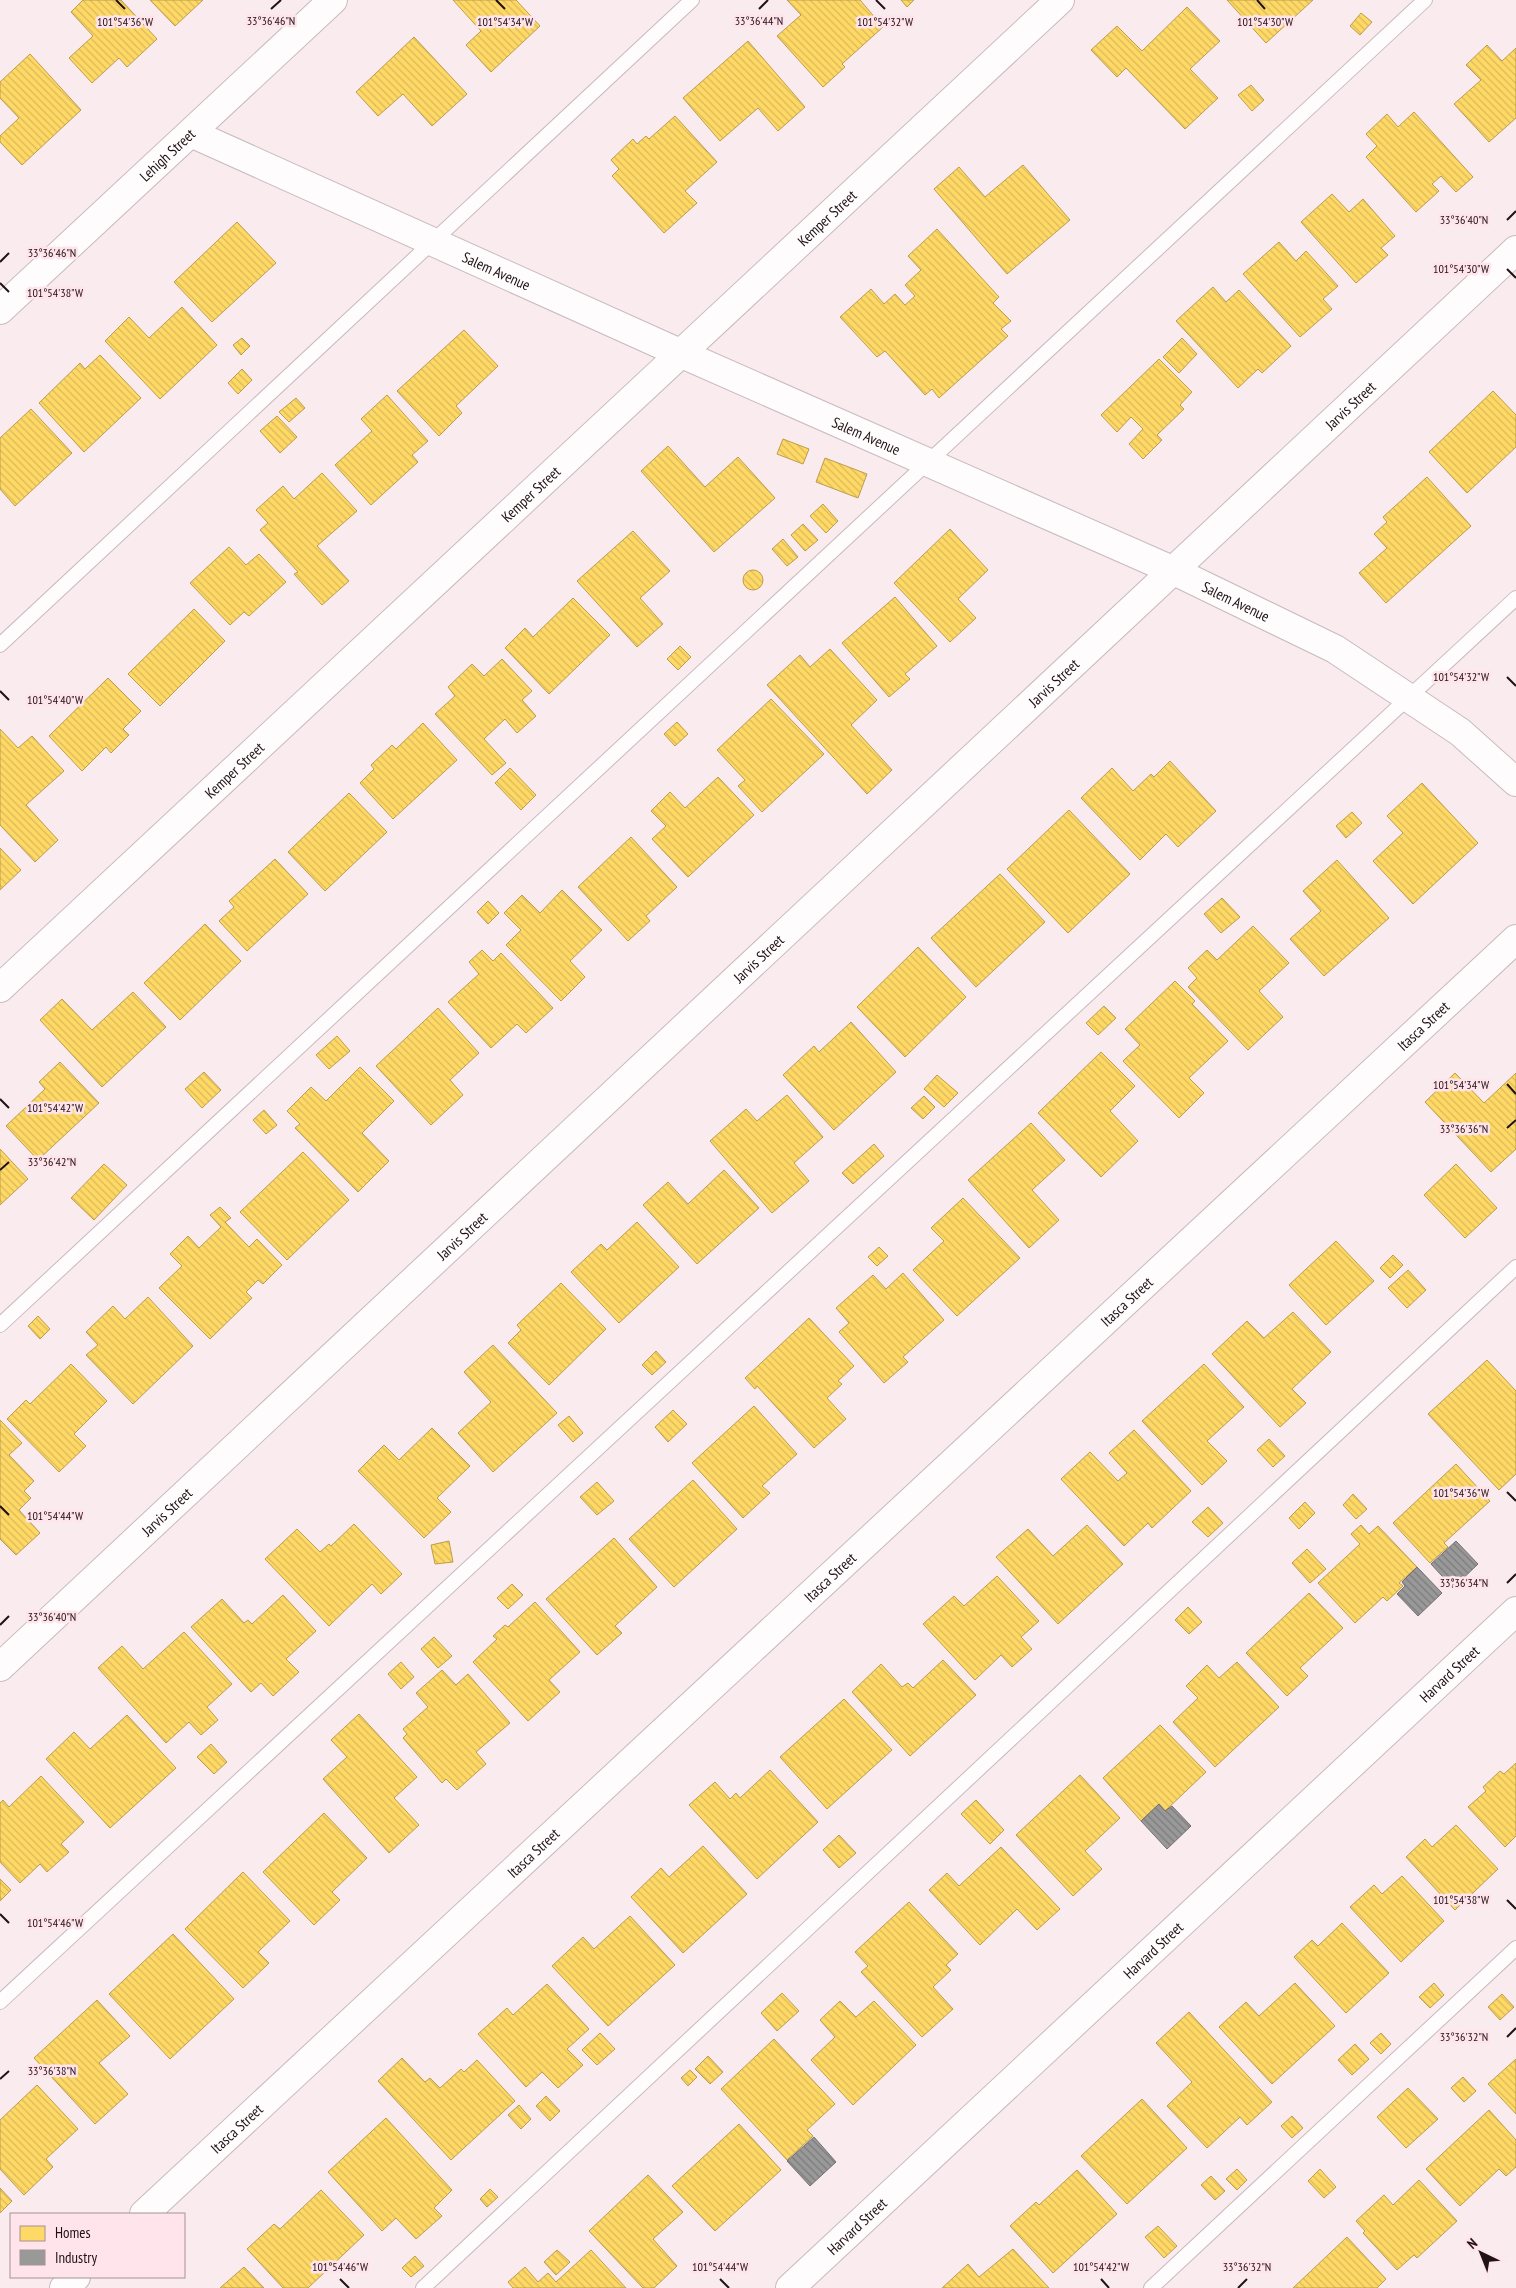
<svg xmlns="http://www.w3.org/2000/svg" width="1516" height="2288" font-family="'PT Sans Narrow',sans-serif">
	<defs>
		<pattern id="homes-back-hatch" width="6" height="6" patternUnits="userSpaceOnUse" patternTransform="scale(1.25)"><rect width="6" height="6" fill="#ffd966"/><path d="M-1 5l2 2M0 0l6 6M5-1l2 2" fill="none" stroke="#dab958"/></pattern>
		<pattern id="industry-back-hatch" width="6" height="6" patternUnits="userSpaceOnUse" patternTransform="scale(1.25)"><rect width="6" height="6" fill="#999"/><path d="M-1 5l2 2M0 0l6 6M5-1l2 2" fill="none" stroke="#7c7b7c"/></pattern>
	</defs>
	<rect width="100%" height="100%" fill="#f9ebee"/>
	<path fill="url(#homes-back-hatch)" stroke="#bc9d4e" d="M83 0H121L157 39 127 67 119 58 92 83 69 58 93 36 71 12Z
		M150 0H203L175 26Z
		M453 0H516L540 26 491 72 466 45 481 31Z
		M787 0H860L883 27 842 64 845 67 823 87 777 36 801 15Z
		M901 0H914L907 7Z
		M1227 0H1313L1266 43Z
		M1187 7 1220 41 1190 69 1218 98 1185 129 1126 68 1117 77 1091 50 1117 26 1142 51Z
		M1361 13 1372 22 1360 35 1350 26Z
		M414 37 467 94 432 126 403 94 378 116 356 92Z
		M748 41 805 107 778 131 758 108 720 141 683 98Z
		M1487 45 1502 61 1516 48V118L1489 142 1454 104 1481 80 1466 65Z
		M30 54 81 110 22 165 0 142V136L19 118 0 98V82Z
		M1251 85 1264 100 1252 111 1238 95Z
		M1414 112 1473 177 1456 192 1441 176 1432 184 1439 191 1416 212 1366 157 1377 146 1366 134 1387 114 1398 127Z
		M675 116 717 162 685 191 697 203 664 233 612 176 619 169 611 160 633 139 637 144 646 136 649 139Z
		M1023 165 1070 220 1007 274 934 189 959 167 985 197Z
		M1332 194 1349 212 1363 199 1395 236 1381 248 1388 255 1356 283 1301 222Z
		M237 222 276 263 212 322 174 282Z
		M937 229 999 297 993 303 1011 321 1001 329 1008 336 939 398 932 389 925 395 885 351 877 357 840 317 871 289 884 304 895 294 905 305 915 296 905 285 921 270 908 256Z
		M1279 242 1296 261 1306 251 1338 286 1323 299 1332 309 1300 337 1243 274Z
		M1213 287 1226 302 1239 290 1291 346 1262 373 1258 369 1238 388 1176 321Z
		M182 307 217 345 160 399 105 341 129 317 149 338Z
		M464 330 498 366 456 406 462 413 439 436 397 391Z
		M242 338 250 346 241 355 233 345Z
		M1182 338 1197 354 1179 373 1163 357Z
		M100 355 141 398 84 452 39 403 80 363 85 369Z
		M1159 359 1192 392 1180 405 1184 409 1157 435 1162 440 1143 459 1129 444 1143 429 1131 417 1117 432 1101 415Z
		M242 369 252 380 238 394 228 383Z
		M1493 391 1516 415V447L1467 493 1429 452Z
		M387 395 428 441 412 455 418 462 371 505 335 465 372 431 361 419Z
		M296 398 305 408 289 422 279 412Z
		M31 409 72 453 15 506 0 489V438Z
		M277 416 297 437 280 453 260 431Z
		M783 439 809 449 803 464 777 454Z
		M668 446 705 487 738 457 775 498 714 552 641 471Z
		M825 458 867 474 858 498 816 482Z
		M322 473 357 511 317 546 349 581 322 605 294 574 298 572 260 530 268 523 256 510 283 486 294 499Z
		M1427 477 1471 526 1386 603 1359 573 1387 548 1374 534 1387 522 1383 517Z
		M823 504 838 521 826 533 810 516Z
		M803 524 818 540 805 551 791 535Z
		M950 529 988 570 958 599 976 618 950 642 894 583Z
		M633 531 670 571 640 598 663 624 637 647 577 581Z
		M783 539 798 557 787 566 772 549Z
		M229 547 246 565 259 554 286 582 249 616 244 612 230 625 190 583Z
		M743 580a10 10 0 1 1 20 0a10 10 0 1 1-20 0Z
		M895 597 937 646 905 674 910 679 889 697 842 643Z
		M573 598 610 635 549 694 505 648 525 628 533 637Z
		M194 609 225 641 160 706 128 674Z
		M680 646 691 657 678 670 667 659Z
		M830 649 877 700 851 725 892 770 867 794 767 685 800 655 810 667Z
		M502 659 532 691 522 700 536 716 517 733 505 719 484 739 506 763 492 775 435 714 455 696 448 687 472 664 484 676Z
		M108 678 141 711 123 729 129 735 111 753 106 747 82 771 49 736Z
		M771 699 824 754 762 812 738 786 745 780 717 750Z
		M677 722 688 734 675 746 664 734Z
		M423 723 457 760 393 819 360 783 374 769 371 765 392 745 396 749Z
		M0 729 18 748 32 736 64 771 26 805 58 840 35 862 0 825Z
		M1170 761 1216 811 1178 847 1166 834 1140 860 1081 798 1112 768 1133 791 1151 774 1154 777Z
		M510 768 536 795 521 810 495 783Z
		M718 777 754 815 688 877 652 839 666 826 651 811 670 792 685 808Z
		M1422 783 1478 843 1413 904 1373 861 1403 833 1387 816Z
		M349 793 387 832 325 891 288 852Z
		M1069 810 1130 874 1068 933 1007 869Z
		M1352 812 1362 823 1346 838 1336 826Z
		M631 837 677 887 646 916 650 921 628 941 578 887Z
		M0 848 21 870 0 890Z
		M275 859 308 894 247 951 219 921 234 907 229 901Z
		M1337 860 1389 918 1324 976 1290 939 1321 911 1303 891Z
		M1000 874 1045 922 976 987 931 938Z
		M562 890 602 930 570 961 585 977 561 1001 506 945 521 930 504 913 522 895 540 913Z
		M1222 898 1240 917 1221 933 1204 914Z
		M488 901 499 913 488 924 477 912Z
		M205 924 241 961 180 1020 144 983Z
		M1253 926 1289 963 1259 991 1283 1017 1248 1050 1188 987 1197 978 1188 968 1207 950 1217 960Z
		M918 947 966 997 905 1057 857 1007Z
		M482 950 493 961 501 953 553 1008 526 1033 517 1024 491 1048 448 1002 479 974 469 962Z
		M1175 981 1195 1001 1192 1004 1228 1041 1189 1078 1204 1093 1179 1118 1123 1061 1140 1045 1125 1029Z
		M133 992 166 1027 102 1087 40 1020 62 999 92 1030Z
		M1104 1006 1116 1018 1098 1035 1086 1023Z
		M438 1008 479 1053 450 1080 463 1095 431 1125 376 1066Z
		M851 1022 896 1072 834 1130 783 1075 814 1046 819 1052Z
		M337 1036 350 1051 329 1069 316 1055Z
		M1101 1052 1135 1086 1110 1111 1138 1141 1101 1177 1038 1113Z
		M60 1062 99 1103 38 1160 6 1126 45 1089 39 1082Z
		M360 1067 394 1101 362 1133 389 1161 358 1192 295 1128 300 1124 287 1111 311 1087 326 1101Z
		M204 1072 221 1090 202 1108 185 1089Z
		M1455 1073 1484 1103 1516 1073V1149L1491 1172 1425 1102Z
		M937 1075 958 1093 944 1107 924 1089Z
		M787 1095 823 1137 794 1163 809 1181 772 1213 710 1141 746 1109 757 1121Z
		M924 1096 935 1107 923 1119 911 1108Z
		M264 1110 277 1125 266 1134 253 1120Z
		M1031 1123 1065 1160 1032 1190 1059 1220 1029 1248 968 1180Z
		M874 1144 884 1156 853 1184 842 1173Z
		M0 1149 28 1179 0 1205Z
		M303 1152 349 1200 287 1260 240 1212Z
		M104 1164 127 1185 94 1220 71 1198Z
		M1456 1164 1497 1208 1465 1238 1424 1195Z
		M724 1170 759 1208 697 1264 643 1205 668 1182 688 1204Z
		M963 1198 1020 1258 957 1316 913 1270 944 1241 931 1228Z
		M220 1207 231 1218 225 1222 249 1247 257 1239 282 1265 263 1284 258 1280 246 1292 252 1298 210 1339 159 1288 182 1266 170 1254 188 1236 199 1248 221 1227 210 1215Z
		M637 1222 679 1267 619 1323 571 1272 601 1244 607 1250Z
		M1336 1241 1374 1281 1326 1325 1289 1285Z
		M879 1247 888 1256 877 1266 868 1257Z
		M1393 1255 1403 1265 1390 1278 1380 1268Z
		M1408 1270 1426 1290 1407 1308 1388 1288Z
		M903 1273 944 1320 903 1357 908 1362 884 1383 839 1332 849 1323 836 1308 873 1275 886 1289Z
		M561 1283 606 1329 549 1385 508 1343 521 1330 517 1325Z
		M148 1297 193 1346 133 1404 86 1355 98 1345 86 1332 113 1306 125 1319Z
		M1293 1312 1331 1352 1292 1389 1306 1403 1280 1427 1212 1354 1247 1321 1264 1338Z
		M38 1316 50 1329 40 1339 28 1326Z
		M809 1318 854 1366 838 1381 842 1384 827 1398 846 1419 814 1448 757 1386 755 1389 745 1378Z
		M493 1345 557 1413 493 1472 458 1433 491 1402 464 1372Z
		M656 1351 666 1362 652 1375 642 1365Z
		M1487 1360 1516 1391V1474L1499 1490 1428 1414Z
		M71 1364 107 1401 74 1434 86 1446 59 1472 7 1419 26 1400 30 1404Z
		M1204 1364 1244 1407 1207 1441 1227 1461 1202 1485 1142 1421Z
		M754 1406 797 1454 762 1486 770 1493 743 1518 692 1463Z
		M673 1410 687 1424 668 1442 655 1427Z
		M569 1416 583 1433 573 1442 558 1425Z
		M0 1420 22 1443 9 1455 34 1481 24 1491 31 1498 19 1510 40 1533 16 1555 0 1539Z
		M432 1428 470 1466 437 1498 451 1512 424 1538 358 1471 384 1445 399 1460Z
		M1134 1430 1191 1491 1152 1528 1148 1523 1124 1546 1061 1479 1090 1452 1118 1481 1127 1473 1109 1453Z
		M1269 1439 1285 1456 1273 1467 1257 1450Z
		M1456 1464 1490 1501 1444 1543 1448 1547 1430 1563 1393 1523Z
		M693 1480 737 1529 674 1587 629 1539Z
		M597 1482 614 1501 597 1515 580 1497Z
		M1353 1494 1367 1509 1356 1519 1343 1505Z
		M1305 1502 1315 1513 1299 1529 1289 1518Z
		M1208 1507 1223 1523 1208 1537 1192 1522Z
		M354 1524 402 1574 381 1594 372 1584 329 1626 265 1559 297 1529 320 1552 329 1544 331 1546Z
		M1087 1525 1123 1564 1058 1624 996 1557 1028 1529 1053 1556Z
		M1361 1525 1369 1534 1378 1526 1417 1567 1399 1583 1403 1586 1387 1601 1383 1597 1355 1623 1318 1583 1360 1544 1351 1534Z
		M614 1538 657 1587 615 1626 622 1633 597 1655 546 1599Z
		M449 1541 453 1562 435 1564 431 1545Z
		M1307 1549 1326 1569 1310 1583 1292 1563Z
		M997 1576 1039 1621 1021 1637 1032 1649 1012 1667 1001 1655 975 1680 923 1624 954 1596 964 1606Z
		M512 1584 523 1595 508 1609 497 1598Z
		M1309 1593 1343 1628 1300 1668 1308 1676 1287 1696 1246 1653Z
		M283 1595 316 1631 286 1659 299 1672 273 1696 261 1683 251 1692 191 1627 222 1599 244 1623 248 1620 252 1624Z
		M535 1602 580 1652 549 1680 560 1692 528 1721 473 1662 497 1639 493 1636 505 1625 508 1627Z
		M1188 1607 1202 1622 1189 1634 1175 1620Z
		M184 1632 232 1684 207 1707 218 1720 201 1735 189 1722 166 1743 98 1668 122 1646 143 1669Z
		M434 1637 452 1656 438 1668 421 1649Z
		M943 1660 976 1695 910 1756 852 1692 881 1664 902 1687 908 1683 913 1688Z
		M401 1662 414 1677 401 1689 388 1674Z
		M1237 1662 1279 1707 1215 1767 1173 1722 1198 1698 1186 1686 1207 1665 1219 1678Z
		M442 1670 456 1685 468 1674 510 1723 476 1752 486 1764 457 1790 446 1779 442 1783 403 1738 407 1734 403 1729 428 1707 416 1693Z
		M844 1699 892 1750 827 1809 780 1757Z
		M359 1714 417 1777 394 1798 419 1825 389 1853 323 1779 347 1757 331 1740Z
		M127 1715 176 1768 110 1828 46 1759 74 1732 90 1749Z
		M1160 1725 1206 1772 1165 1811 1159 1804 1141 1821 1103 1778Z
		M211 1744 227 1762 214 1774 197 1757Z
		M1516 1763V1836L1505 1847 1468 1807 1486 1791 1483 1787 1500 1771 1504 1774Z
		M770 1770 818 1822 757 1879 689 1805 715 1782 730 1799 736 1793 740 1798Z
		M1080 1775 1120 1818 1085 1851 1102 1869 1073 1896 1016 1835Z
		M41 1776 84 1822 61 1844 69 1852 47 1872 40 1864 20 1883 0 1862V1803L3 1800 9 1807Z
		M976 1800 1004 1830 990 1844 961 1814Z
		M324 1813 367 1858 332 1892 340 1900 314 1925 263 1872Z
		M1456 1825 1498 1869 1455 1910 1406 1857 1425 1839 1432 1847Z
		M839 1835 856 1853 839 1868 823 1850Z
		M703 1846 747 1894 683 1953 631 1897 661 1868 669 1877Z
		M1001 1847 1060 1909 1037 1930 1017 1909 980 1945 929 1890 947 1873 959 1886Z
		M243 1872 290 1921 258 1952 269 1963 243 1988 185 1929Z
		M1402 1876 1444 1921 1401 1962 1350 1907 1374 1885 1382 1894Z
		M0 1879 11 1890 0 1901Z
		M909 1902 958 1954 946 1965 951 1970 933 1987 953 2009 922 2037 861 1972 868 1966 855 1952Z
		M630 1916 675 1965 608 2026 552 1966 583 1937 594 1949Z
		M1342 1923 1389 1973 1346 2013 1294 1957 1312 1940 1318 1946Z
		M173 1934 234 1999 170 2059 109 1994Z
		M1295 1983 1335 2026 1272 2084 1219 2027 1246 2002 1259 2016Z
		M1434 1983 1444 1995 1430 2008 1419 1997Z
		M547 1984 589 2029 567 2049 583 2065 558 2088 542 2072 526 2087 478 2034 507 2008 513 2015Z
		M782 1993 799 2011 777 2031 761 2013Z
		M1502 1994 1514 2007 1500 2020 1488 2007Z
		M97 2000 130 2036 99 2063 128 2094 95 2124 34 2058Z
		M840 2001 856 2017 874 2001 916 2045 853 2105 811 2060 835 2037 820 2020Z
		M1189 2012 1272 2102 1247 2125 1240 2117 1207 2148 1167 2106 1192 2082 1156 2043Z
		M600 2033 615 2049 597 2065 582 2050Z
		M1381 2033 1391 2044 1381 2054 1370 2043Z
		M774 2039 835 2104 807 2130 813 2136 787 2160 721 2089Z
		M1355 2044 1369 2059 1352 2075 1338 2060Z
		M708 2056 723 2072 710 2084 695 2069Z
		M402 2058 425 2082 430 2078 440 2088 461 2069 464 2072 477 2060 515 2101 451 2160 378 2081Z
		M1516 2059V2114L1488 2084Z
		M690 2070 697 2077 688 2086 681 2078Z
		M1463 2077 1476 2091 1464 2102 1451 2088Z
		M37 2085 78 2129 46 2159 53 2167 24 2195 0 2169V2120Z
		M1408 2088 1438 2119 1406 2148 1377 2117Z
		M546 2096 560 2111 550 2121 536 2106Z
		M1142 2099 1187 2148 1127 2204 1081 2156Z
		M519 2105 531 2119 521 2129 508 2115Z
		M1489 2110 1516 2140V2167L1506 2176 1499 2169 1460 2206 1426 2169Z
		M1292 2116 1303 2128 1292 2138 1281 2126Z
		M386 2118 452 2190 434 2208 442 2216 416 2239 396 2218 382 2231 328 2172Z
		M739 2124 781 2170 715 2231 672 2186Z
		M1237 2169 1247 2180 1237 2190 1226 2179Z
		M1320 2169 1336 2187 1324 2198 1308 2181Z
		M1077 2170 1117 2214 1053 2273 1010 2226 1036 2202 1039 2205Z
		M648 2175 683 2212 653 2239 677 2266 654 2288H643L589 2231Z
		M1211 2176 1225 2191 1215 2200 1201 2185Z
		M1419 2180 1457 2221 1417 2258 1414 2255 1397 2270 1363 2233 1365 2231 1356 2221 1384 2195 1393 2205Z
		M0 2188 12 2201 0 2213Z
		M490 2189 498 2197 487 2207 480 2199Z
		M321 2190 364 2235 308 2288H283L247 2249 274 2224 280 2229Z
		M1158 2226 1177 2246 1164 2258 1145 2237Z
		M1347 2237 1386 2279 1377 2288H1293Z
		M1013 2249 1049 2288H942L968 2264 979 2277Z
		M557 2250 570 2262 556 2275 544 2262Z
		M591 2250 626 2288H513L508 2282 525 2267 538 2282 548 2273 556 2282Z
		M415 2256 424 2266 411 2277 402 2268Z
		M244 2267 264 2288H220Z"/>
	<path fill="url(#industry-back-hatch)" stroke="#757071" d="M1456 1541 1478 1564 1453 1588 1431 1564Z
		M1417 1567 1442 1593 1418 1616 1397 1594 1405 1586 1402 1582Z
		M1159 1804 1165 1811 1172 1806 1191 1826 1167 1849 1141 1821Z
		M814 2137 836 2162 810 2186 787 2161Z"/>
	<g fill="none" stroke-linecap="round" stroke-linejoin="round">
		<g stroke="#c8babe" stroke-width="16">
			<path id="service" d="M0 645 692 0
				M0 1325 1425 0
				M0 2002 1516 598
				M423 2288 1516 1267
				M1151 2288 1516 1948"/>
		</g>
		<g stroke="#c8babe" stroke-width="30">
			<g id="minor">
				<path id="s1" d="M191 133 682 354 1172 570 1335 649 1460 732 1516 782"/>
				<path id="s2" d="M0 310 333 0"/>
				<path id="s3" d="M0 988 1060 0"/>
				<path id="s4" d="M0 1667 1516 250"/>
				<path id="s5" d="M144 2214 1516 939"/>
				<path d="M64 2288 76 2277"/>
				<path id="s6" d="M790 2288 1516 1611"/>
			</g>
		</g>
		<use href="#service" stroke="#fefcfc" stroke-width="14"/>
		<use href="#minor" stroke="#fefcfc" stroke-width="28"/>
	</g>
	<path fill="none" stroke="#201215" stroke-width="2" d="M116 0 125 9M496 0 505 9M876 0 885 9M1257 0 1265 9M271 9 281 0M759 9 768 0M1507 220 1516 211M0 262 9 253M1507 269 1516 278M0 283 9 292M1507 677 1516 686M0 691 9 700M1507 1084 1516 1094M0 1099 9 1108M1507 1128 1516 1120M0 1170 9 1162M1507 1492 1516 1501M0 1506 9 1515M1507 1583 1516 1574M0 1625 9 1616M1507 1900 1516 1909M0 1914 9 1923M1507 2037 1516 2028M0 2079 9 2071M340 2279 349 2288M720 2279 729 2288M1101 2279 1109 2288M1238 2288 1247 2279"/>
	<g text-anchor="middle" dominant-baseline="central" stroke-width="5" stroke-linejoin="round" paint-order="stroke">
		<g font-size="15" fill="#201215" stroke="#ffe5eb">
			<text stroke="none"><textPath href="#s2" startOffset="228">Lehigh Street</textPath></text>
			<text stroke="none"><textPath href="#s3" startOffset="1130">Kemper Street</textPath></text>
			<text stroke="none"><textPath href="#s1" startOffset="335">Salem Avenue</textPath></text>
			<text stroke="none"><textPath href="#s4" startOffset="1848">Jarvis Street</textPath></text>
			<text stroke="none"><textPath href="#s1" startOffset="740">Salem Avenue</textPath></text>
			<text stroke="none"><textPath href="#s3" startOffset="725">Kemper Street</textPath></text>
			<text stroke="none"><textPath href="#s1" startOffset="1145">Salem Avenue</textPath></text>
			<text stroke="none"><textPath href="#s4" startOffset="1442">Jarvis Street</textPath></text>
			<text stroke="none"><textPath href="#s3" startOffset="320">Kemper Street</textPath></text>
			<text stroke="none"><textPath href="#s4" startOffset="1038">Jarvis Street</textPath></text>
			<text stroke="none"><textPath href="#s5" startOffset="1746">Itasca Street</textPath></text>
			<text stroke="none"><textPath href="#s4" startOffset="632">Jarvis Street</textPath></text>
			<text stroke="none"><textPath href="#s5" startOffset="1341">Itasca Street</textPath></text>
			<text stroke="none"><textPath href="#s4" startOffset="228">Jarvis Street</textPath></text>
			<text stroke="none"><textPath href="#s5" startOffset="936">Itasca Street</textPath></text>
			<text stroke="none"><textPath href="#s6" startOffset="901">Harvard Street</textPath></text>
			<text stroke="none"><textPath href="#s5" startOffset="531">Itasca Street</textPath></text>
			<text stroke="none"><textPath href="#s6" startOffset="496">Harvard Street</textPath></text>
			<text stroke="none"><textPath href="#s5" startOffset="126">Itasca Street</textPath></text>
			<text stroke="none"><textPath href="#s6" startOffset="91">Harvard Street</textPath></text>
		</g>
	</g>
	<g font-size="12" text-anchor="middle" fill="#201215" stroke="#ffe5eb" stroke-width="5" stroke-linejoin="round" paint-order="stroke">
		<text x="271" y="25">33°36'46"N</text>
		<text x="759" y="25">33°36'44"N</text>
		<text x="125" y="26">101°54'36"W</text>
		<text x="505" y="26">101°54'34"W</text>
		<text x="1265" y="26">101°54'30"W</text>
		<text x="885" y="26">101°54'32"W</text>
		<text x="1464" y="224">33°36'40"N</text>
		<text x="52" y="257">33°36'46"N</text>
		<text x="1461" y="273">101°54'30"W</text>
		<text x="55" y="297">101°54'38"W</text>
		<text x="1461" y="681">101°54'32"W</text>
		<text x="55" y="704">101°54'40"W</text>
		<text x="1461" y="1089">101°54'34"W</text>
		<text x="55" y="1112">101°54'42"W</text>
		<text x="1464" y="1133">33°36'36"N</text>
		<text x="52" y="1166">33°36'42"N</text>
		<text x="1461" y="1497">101°54'36"W</text>
		<text x="55" y="1520">101°54'44"W</text>
		<text x="1464" y="1587">33°36'34"N</text>
		<text x="52" y="1621">33°36'40"N</text>
		<text x="1461" y="1904">101°54'38"W</text>
		<text x="55" y="1927">101°54'46"W</text>
		<text x="1464" y="2041">33°36'32"N</text>
		<text x="52" y="2075">33°36'38"N</text>
		<text x="340" y="2271">101°54'46"W</text>
		<text x="720" y="2271">101°54'44"W</text>
		<text x="1101" y="2271">101°54'42"W</text>
		<text x="1247" y="2271">33°36'32"N</text>
	</g>
	<rect x="10" y="2213" width="175" height="65" fill="#ffe5eb" stroke="#a69195"/>
	<rect x="20" y="2226" width="25" height="15" fill="#ffd966" stroke="#a69195"/>
	<text x="55" y="2238" font-size="15" fill="#201215">Homes</text>
	<rect x="20" y="2250" width="25" height="15" fill="#999999" stroke="#a69195"/>
	<text x="55" y="2263" font-size="15" fill="#201215">Industry</text>
	<g transform="translate(1481 2253) rotate(317)" stroke="#ffe5eb" stroke-width="4" paint-order="stroke">
	<path d="M0-4L9 19L0 12L-9 19Z" fill="#201215"/>
	<text y="-8" font-size="14" font-weight="bold" text-anchor="middle" fill="#201215">N</text>
	</g>
</svg>
